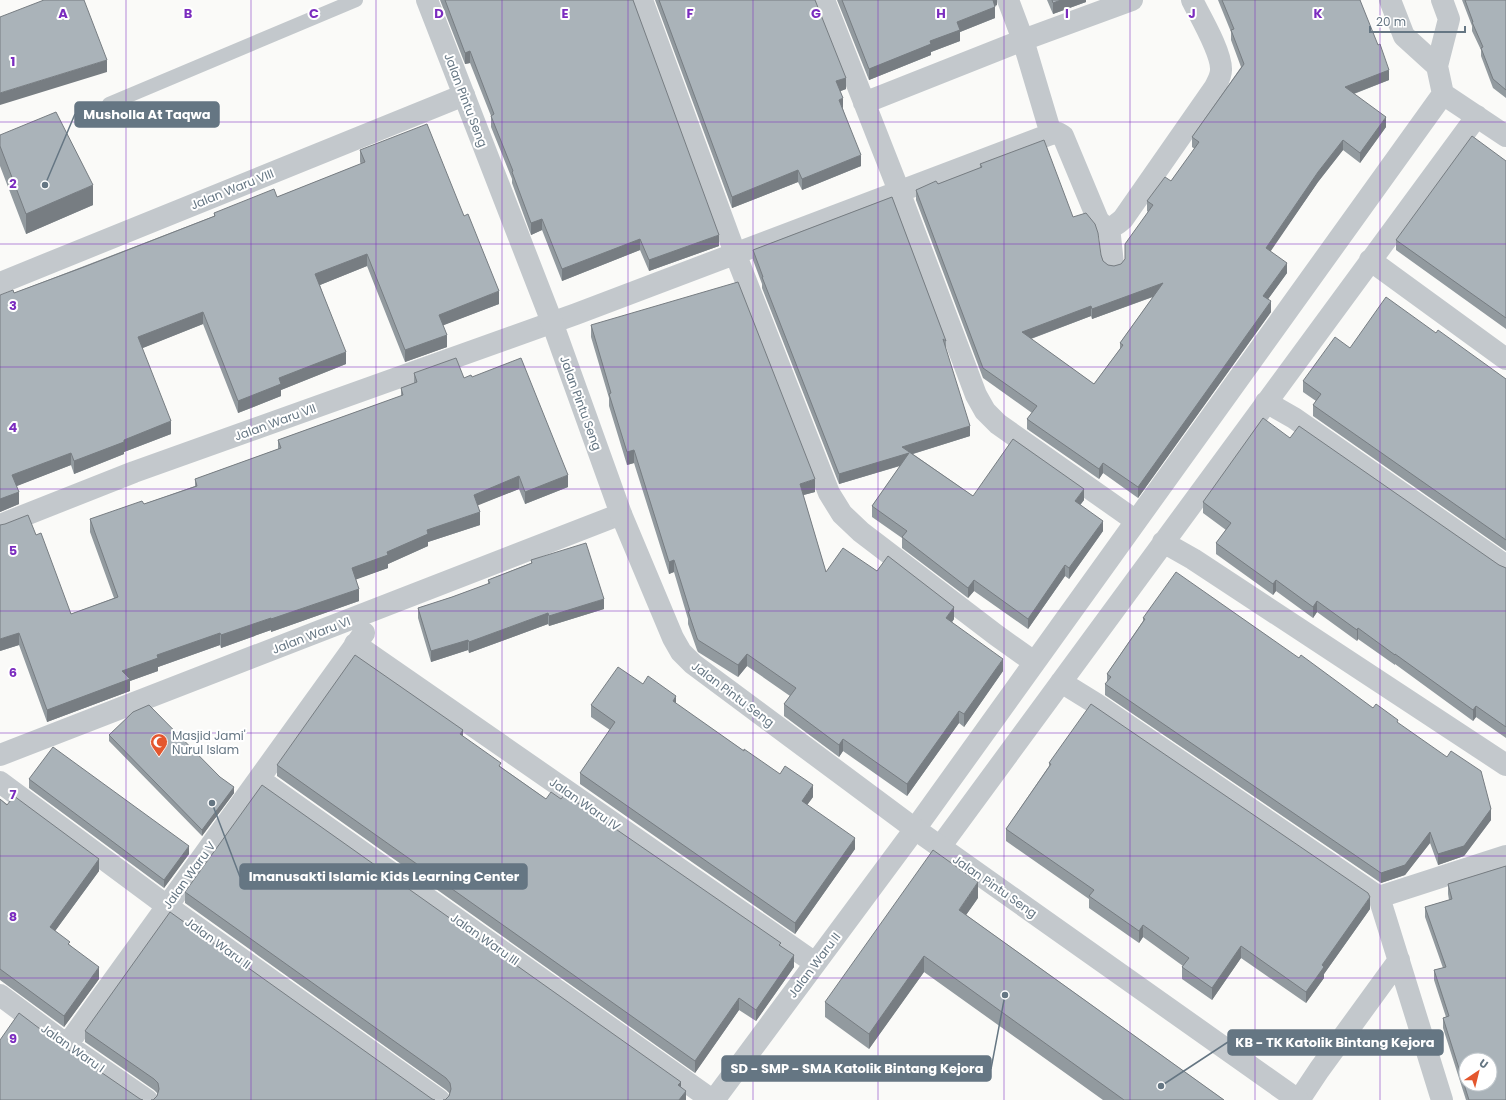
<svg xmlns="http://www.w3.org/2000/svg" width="1506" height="1100" font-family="Poppins,sans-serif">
	<rect width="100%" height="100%" fill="#fafaf8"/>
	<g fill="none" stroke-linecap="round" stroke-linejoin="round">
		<path stroke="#c3c8cc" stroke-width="14" d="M109 104 356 0"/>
		<path stroke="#c3c8cc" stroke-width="22" d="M642 0 735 253 829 493 842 514 861 532 996 635 1034 662
			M824 0 899 191 976 395 985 411 998 424 1136 521
			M1008 0 1023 40 1051 134
			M1390 0 1404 36 1437 66
			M1442 0 1449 19 1437 66 1443 94 1506 136
			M864 103 1023 40 1132 0
			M1109 227 1113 264
			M1370 260 1506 359
			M0 283 464 95
			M1266 402 1294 418 1506 566
			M0 525 134 472 576 314 1051 134 1058 133 1063 136 1098 220C1107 231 1113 228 1123 219L1215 87C1218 81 1221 76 1221 70 1222 53 1200 16 1192 0
			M1163 542 1193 559 1506 765
			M355 644 815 963
			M1061 682 1095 703 1379 897 1442 1100
			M0 755 621 514
			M259 779 712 1100
			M0 782 167 906 439 1100
			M940 847 1477 116
			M1379 897 1506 856
			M0 995 67 1045 147 1100
			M67 1045 364 633
			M714 1100 915 829 1443 94
			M1299 1100 1319 1070 1399 960"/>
		<path stroke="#c3c8cc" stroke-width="22" d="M427 0 552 322 621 514 673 638 681 652 693 664 915 829 1298 1100"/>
	</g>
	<path fill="#929a9f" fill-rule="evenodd" d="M440 0H633L719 246 649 271 640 250 562 281 542 230 531 235 512 183V179L491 127V116L470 63 465 64Z
		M655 0H815L846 89 840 91 843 109 861 166 802 190 798 182 732 208Z
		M837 0H997V5L995 6V18L960 32V41L931 52V55L869 80Z
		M1047 0H1086V2L1053 14Z
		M1218 0H1360L1389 80 1354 94 1386 127 1360 163 1343 150 1318 182 1270 251 1287 273 1268 299 1271 312 1138 498 1103 473 1099 479 1027 429V419L1032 413 983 378 916 200V190L938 184 980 168V164L1073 217 1101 255 1103 261 1108 265 1114 266 1121 264 1125 259 1148 212 1147 211V201L1171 181 1195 149 1192 147V137L1241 67 1231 40V32ZM1153 297 1120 343V349L1094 384 1031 339 1091 316 1092 319Z
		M1462 0H1506V98L1493 88 1481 56V50L1472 31V26Z
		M0 135 93 205 26 234 0 166Z
		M360 150 499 304 443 325 447 347 405 362 367 266 320 285 346 364 281 390V396L238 413 203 324 142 348 171 434 124 452V454L74 474 71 465 16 486 19 504 0 512V295L14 293 214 216V213L277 197 361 164 360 162Z
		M1506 161V329L1396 250V240Z
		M892 197 946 341V350L970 436 913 454 973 496 1084 500 1080 505 1103 531 1069 579 1065 576 1028 629 974 591 968 598 902 548V538L872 517V506L900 466 839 484 762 288V284L753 260V250Z
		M591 325 815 492 803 495 826 572 877 571 954 619 952 622 1003 671 964 727 959 723 907 796 843 751 839 757 784 716V704L790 696 747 666 738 677 698 652 697 650 688 624V619L674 572 669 574 634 463 627 465 609 406V398L591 337Z
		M1436 333 1506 379V551L1313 416V405L1316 401 1303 392V381L1350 348Z
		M414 373 464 378 472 377 568 487 525 504 519 489 477 505 480 525 428 542V546L388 564V568L356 579 359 601 271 632V630L221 648 220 645 158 667V671L130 681V691L47 722 19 645 0 651 36 535 71 614 114 598 90 532V519L144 504 195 486V479L278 449V440L401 396V388L414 383Z
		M1290 438 1499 565 1506 568V738L1476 717 1473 721 1395 664V665L1358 639 1357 641 1317 612 1313 618 1276 591 1273 595 1216 554V543L1226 530 1203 513V502Z
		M531 560 604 609 549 626 548 624 469 653 468 650 431 662 418 618V608L452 597 488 584V580L531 563Z
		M1143 618 1299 658 1373 708 1398 723 1491 820 1464 856 1438 865 1430 843 1405 875 1381 883 1105 695V684L1107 682V674L1143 621Z
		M643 684 676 704 744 751 813 797 807 805 855 849 795 934 580 784V773L610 730 591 717V705Z
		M109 735 234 793 202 836 109 741Z
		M463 737 501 767 546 799 781 946 794 967 756 1021 739 1010 695 1073 277 776V765Z
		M1049 763 1370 909 1324 974V978L1306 1003 1241 958 1212 1000 1182 979V967L1183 966 1143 937 1139 943 1089 908V899L1006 841V829L1049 766Z
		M29 779 189 854 164 888 29 788Z
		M0 799 99 871 55 931 70 945 99 979 64 1027 0 980Z
		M1506 866V1100H1466L1443 1028V1018L1446 1017 1434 980V970L1443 968 1425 917V907L1449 900 1448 894V884Z
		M185 892 681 1087 686 1100H445L449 1096 450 1094 446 1090 185 903Z
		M978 898 966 915 1224 1100H1103L924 972 869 1049 825 1017V1002Z
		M85 1031 432 1099 153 1100 157 1096 158 1094 154 1090 85 1042Z"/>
	<path fill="#777d82" d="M991 0H997V5L991 7Z
		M1061 0H1086V2L1053 14V3Z
		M995 7V18L960 32V41L931 52V55L869 80V69L930 41 957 22Z
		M470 51V63L465 64V53Z
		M107 60V72L0 105V93Z
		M1389 70V80L1345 97V87Z
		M846 78V89L836 93V81Z
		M843 98V109L839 100Z
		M1386 117V127L1360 163V153Z
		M1343 140V150L1318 182 1266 258V248L1318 172Z
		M861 155V166L802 190V179Z
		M798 170V182L732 208V197Z
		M93 185V205L26 234V214Z
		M542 219V230L531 235V223Z
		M719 235V246L649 271V260Z
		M640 239V250L562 281V269Z
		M367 254V266L315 287V274Z
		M1287 263V273L1263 306V296Z
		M1163 283V293L1092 319V309Z
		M499 291V304L439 327V315Z
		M1271 301V312L1138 498V487Z
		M1091 306V316L1022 342V332Z
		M203 312V324L138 350V337Z
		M447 335V347L405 362V350Z
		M346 352V364L281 390V396L238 413V401L279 378Z
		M171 421V434L124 452V454L74 474V461L124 440Z
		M970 426V436L909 455V463L839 484V474L902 447Z
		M634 450V463L627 465V452Z
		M71 453V465L12 488V475Z
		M1103 463V473L1099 479V469Z
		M568 475V487L525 504V492Z
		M519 476V489L474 507V495Z
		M815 479V492L800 496V484Z
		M1084 489V500L1075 512V501Z
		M19 492V504L0 512V499Z
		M480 512V525L428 542V546L388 564V568L352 581V568L387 552 427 530Z
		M1103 521V531L1069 579V568Z
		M674 560V572L669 574V562Z
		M1065 565V576L1028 629V619Z
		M974 580V591L968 598V588Z
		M1276 580V591L1273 595V584Z
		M359 589V601L271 632V619Z
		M604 599V609L549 626V616Z
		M1317 601V612L1313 618V607Z
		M954 607V619L946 631V618Z
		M548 613V624L469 653V642Z
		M271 618V630L221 648V635Z
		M1358 628V639L1357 641V630Z
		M19 633V645L0 651V639Z
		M220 633V645L158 667V671L130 681V691L47 722V710L122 671 157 655Z
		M468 640V650L431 662V651Z
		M747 654V666L738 677V665Z
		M1003 659V671L964 727V714Z
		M676 696V708L673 701Z
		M1476 706V717L1473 721V710Z
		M959 711V723L907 796V784Z
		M463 730V741L460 734Z
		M843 739V751L839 757V745Z
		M813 785V797L802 812V801Z
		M234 787V793L202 836V830Z
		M1491 809V820L1464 856 1438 865V854Z
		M1430 832V843L1405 875 1381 883V873Z
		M855 838V849L795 934V923Z
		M189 846V854L164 888V880Z
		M99 859V871L50 938V927Z
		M978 882V898L959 925V910Z
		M1370 897V909L1324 974V978L1306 1003V992L1322 965Z
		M1143 925V937L1139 943V931Z
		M1241 946V958L1212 1000V988Z
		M794 955V967L756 1021V1010Z
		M924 956V972L869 1049V1034Z
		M99 967V979L64 1027V1016Z
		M739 998V1010L695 1073V1061Z
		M681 1082V1093L678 1085Z
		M686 1091V1100H679Z"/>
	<path fill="#aab3b9" stroke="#777d82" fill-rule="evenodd" d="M44 0H84L107 60 0 93V17Z
		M445 0H633L719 235 649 260 640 239 562 269 542 219 531 223 512 172 513 171 491 116 494 114 470 51 465 53Z
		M659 0H815L846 78 836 81 843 98 839 100 861 155 802 179 798 170 732 197Z
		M842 0H993L995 7 957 22 960 30 930 41 931 44 869 69Z
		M1052 0H1061L1053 3Z
		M1222 0H1360L1378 45 1380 44 1389 70 1345 87 1386 117 1360 153 1343 140 1318 172 1266 248 1287 263 1263 296 1271 301 1138 487 1103 463 1099 469 1027 419 1037 406 983 368 916 190 936 181 938 184 982 167 980 164 1044 140 1073 217 1086 213 1095 224 1098 233 1101 255 1103 261 1108 265 1114 266 1121 264 1125 259V244L1153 205 1147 201 1165 177 1171 181 1199 142 1192 137 1244 64 1231 30 1234 29ZM1163 283 1120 343 1123 345 1094 384 1022 332 1091 306 1092 309Z
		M1465 0H1506V90L1493 79 1481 48 1483 47 1472 22H1473Z
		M56 112 93 185 26 214 0 146V135Z
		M427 124 464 216 468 214 499 291 439 315 447 335 405 350 367 254 315 274 346 352 279 378 281 384 238 401 203 312 138 337 171 421 124 440V442L74 461 71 453 12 475 19 492 0 499V295L13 290 14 293 84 267 215 216 214 213 274 189 277 197 365 162 360 150Z
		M1472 136 1506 161V318L1396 240Z
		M892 197 946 341 943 339 970 426 902 447 973 496 1013 439 1084 489 1075 501 1103 521 1069 568 1065 565 1028 619 974 580 968 588 902 537 907 531 872 506 909 453 839 474 762 277H763L753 250Z
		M738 282 815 479 800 484 826 572 843 548 877 571 888 556 954 607 946 618 1003 659 964 714 959 711 907 784 843 739 839 745 784 704 796 688 747 654 738 665 698 640 697 638 688 611H690L674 560 669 562 634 450 627 452 609 394 611 393 591 325Z
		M1386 297 1436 333 1438 330 1506 379V540L1313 405 1321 394 1303 381 1335 337 1350 348Z
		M456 358 464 378 471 375 472 377 521 358 568 475 525 492 519 476 474 495 480 512 427 530 428 534 387 552 388 555 352 568 359 589 271 619V618L221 635 220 633 157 655 158 658 122 671 130 679 47 710 19 633 0 639V525L5 524 28 515 36 535 41 533 71 614 118 597 90 519 142 501 144 504 197 486 195 479 281 448 278 440 403 395 401 388 417 382 414 373Z
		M1263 418 1290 438 1299 426 1499 565 1506 568V727L1476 706 1473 710 1395 654V655L1358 628 1357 630 1317 601 1313 607 1276 580 1273 584 1216 543 1231 523 1203 502Z
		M586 543 604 599 549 616 548 613 469 642 468 640 431 651 418 608 452 597 490 583 488 580 532 563 531 560Z
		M1176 572 1299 658 1301 655 1373 708 1376 704 1398 720 1397 722 1447 757 1451 751 1481 771 1491 809 1464 846 1438 854 1430 832 1405 865 1381 873 1105 684 1111 677 1107 674 1145 619 1143 618Z
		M355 655 463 730 460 734 501 763 499 766 546 799 551 792 561 799 565 794 781 943 779 945 794 955 756 1010 739 998 695 1061 277 765Z
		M618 667 643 684 648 676 676 696 673 701 744 751V749L780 774 785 766 813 785 802 801 855 838 795 923 580 773 615 722 591 705Z
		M1091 704 1368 893 1370 897 1322 965 1324 967 1306 992 1241 946 1212 988 1182 967 1189 958 1143 925 1139 931 1089 896 1094 890 1006 829 1051 764 1049 763Z
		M149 705 220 777 234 787 202 830 109 735 133 712Z
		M53 747 189 846 164 880 29 779Z
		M262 785 681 1082 678 1085 686 1091 679 1100H443H445L449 1096 451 1089 450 1083 446 1078 185 892Z
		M14 796 99 859 50 927 70 942 68 944 99 967 64 1016 0 969V799L7 805Z
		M933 850 978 882 959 910 1224 1100H1124L924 956 869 1034 825 1002Z
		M1506 866V1100H1469L1443 1018 1449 1016 1434 970 1446 967 1425 907 1452 899 1448 884ZM1466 1060H1490V1084H1466Z
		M170 912 432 1099 435 1100H151H153L157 1096 159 1089 158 1083 154 1079 85 1031Z
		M19 1013 60 1044 140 1099 143 1100H0V1040Z"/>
	<path fill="none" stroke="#7b2cbf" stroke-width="1" stroke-opacity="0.55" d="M126 0V1100M251 0V1100M376 0V1100M502 0V1100M628 0V1100M753 0V1100M878 0V1100M1004 0V1100M1130 0V1100M1255 0V1100M1380 0V1100M0 122H1506M0 244H1506M0 367H1506M0 489H1506M0 611H1506M0 733H1506M0 856H1506M0 978H1506"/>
	<defs>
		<g id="mosque-pin" transform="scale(0.9)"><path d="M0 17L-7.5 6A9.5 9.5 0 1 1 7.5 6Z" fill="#e4572e" stroke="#fff"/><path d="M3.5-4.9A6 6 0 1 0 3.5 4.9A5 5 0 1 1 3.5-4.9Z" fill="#fff"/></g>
	</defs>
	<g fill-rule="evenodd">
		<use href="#mosque-pin" x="159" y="742"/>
	</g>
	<g text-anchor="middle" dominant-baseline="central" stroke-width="4" stroke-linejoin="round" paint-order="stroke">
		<g font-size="12" fill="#657683" stroke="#fff">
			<text transform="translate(466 100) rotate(69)">Jalan Pintu Seng</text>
			<text transform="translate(232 189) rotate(-22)">Jalan Waru VIII</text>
			<text transform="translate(581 403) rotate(70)">Jalan Pintu Seng</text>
			<text transform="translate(275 422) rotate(-20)">Jalan Waru VII</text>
			<text transform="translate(311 635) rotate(-21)">Jalan Waru VI</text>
			<text transform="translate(733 694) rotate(37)">Jalan Pintu Seng</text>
			<text transform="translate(585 804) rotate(35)">Jalan Waru IV</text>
			<text transform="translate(189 875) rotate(-54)">Jalan Waru V</text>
			<text transform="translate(995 886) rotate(35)">Jalan Pintu Seng</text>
			<text transform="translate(485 939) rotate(35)">Jalan Waru III</text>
			<text transform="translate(218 943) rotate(36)">Jalan Waru II</text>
			<text transform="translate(814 965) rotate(-53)">Jalan Waru II</text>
			<text transform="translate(73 1048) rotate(35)">Jalan Waru I</text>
		</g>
		<g font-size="12" fill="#657683" stroke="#fff" text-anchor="start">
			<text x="172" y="735">Masjid Jami'<tspan x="172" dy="14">Nurul Islam</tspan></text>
		</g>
	</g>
	<g font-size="13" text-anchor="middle" font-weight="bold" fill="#7b2cbf" stroke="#fff" stroke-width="4" stroke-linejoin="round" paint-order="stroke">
		<text x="63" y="18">A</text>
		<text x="188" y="18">B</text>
		<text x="314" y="18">C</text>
		<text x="439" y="18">D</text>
		<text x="565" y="18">E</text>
		<text x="690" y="18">F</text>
		<text x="816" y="18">G</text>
		<text x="941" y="18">H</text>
		<text x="1067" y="18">I</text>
		<text x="1192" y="18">J</text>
		<text x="1318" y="18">K</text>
		<text x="13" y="66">1</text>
		<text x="13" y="188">2</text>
		<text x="13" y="310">3</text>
		<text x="13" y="432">4</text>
		<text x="13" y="555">5</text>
		<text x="13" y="677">6</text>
		<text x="13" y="799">7</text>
		<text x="13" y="921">8</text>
		<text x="13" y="1043">9</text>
	</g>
	<path fill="none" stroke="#657683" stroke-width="1.5" d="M45 185L75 114M212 803L240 877M1161 1086L1228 1042M1005 995L991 1069"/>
	<g fill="#657683" stroke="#fff" stroke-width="1.5">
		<circle cx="45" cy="185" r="4"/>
		<circle cx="212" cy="803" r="4"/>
		<circle cx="1161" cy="1086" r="4"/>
		<circle cx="1005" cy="995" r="4"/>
	</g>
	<g fill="#657683" stroke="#657683" stroke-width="1.5">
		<rect x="75" y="102" width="144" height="25" rx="4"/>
		<rect x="240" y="864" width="287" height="25" rx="4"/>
		<rect x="1228" y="1030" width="215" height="25" rx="4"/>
		<rect x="722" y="1056" width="269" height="25" rx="4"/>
	</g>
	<g font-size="13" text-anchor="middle" font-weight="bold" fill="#fff">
		<text x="147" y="119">Musholla At Taqwa</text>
		<text x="384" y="881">Imanusakti Islamic Kids Learning Center</text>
		<text x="1335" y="1047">KB - TK Katolik Bintang Kejora</text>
		<text x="857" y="1073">SD - SMP - SMA Katolik Bintang Kejora</text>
	</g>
	<g transform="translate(1478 1072) rotate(35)"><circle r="19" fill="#ffffff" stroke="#c1c8cd"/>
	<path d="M0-3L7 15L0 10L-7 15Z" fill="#e4572e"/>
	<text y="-6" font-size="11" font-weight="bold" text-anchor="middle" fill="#657683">U</text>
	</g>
	<path d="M1370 26v6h95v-6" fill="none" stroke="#657683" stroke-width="2"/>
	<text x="1376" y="26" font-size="12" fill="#657683" stroke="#ffffff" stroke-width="3" paint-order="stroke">20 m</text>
</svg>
